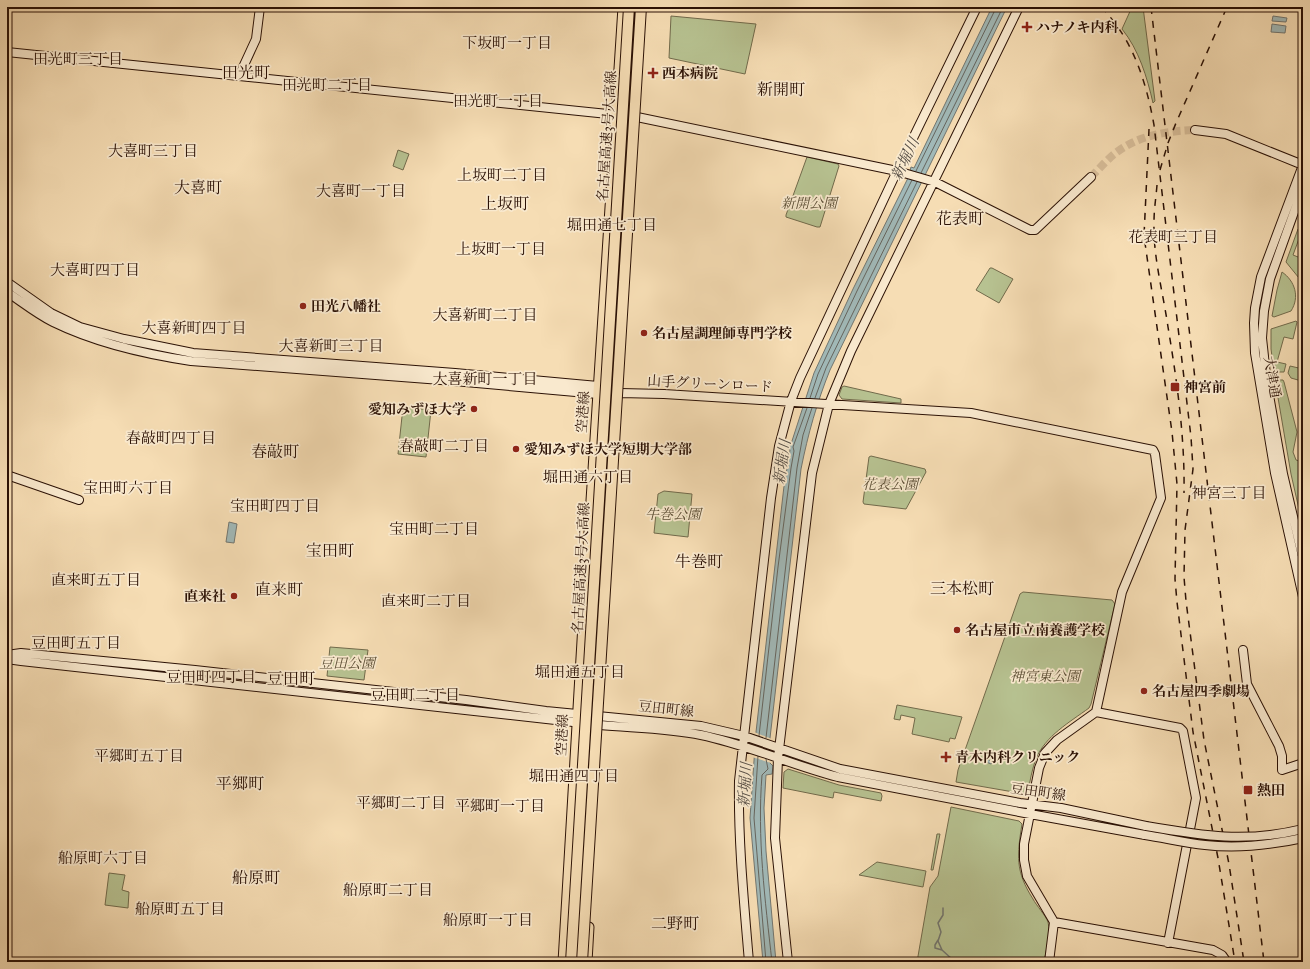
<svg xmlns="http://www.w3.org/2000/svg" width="1310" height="969" font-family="'IM FELL Great Primer','Noto Serif JP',serif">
	<rect width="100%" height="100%" fill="#f6ddb4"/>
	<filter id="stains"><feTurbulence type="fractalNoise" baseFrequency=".005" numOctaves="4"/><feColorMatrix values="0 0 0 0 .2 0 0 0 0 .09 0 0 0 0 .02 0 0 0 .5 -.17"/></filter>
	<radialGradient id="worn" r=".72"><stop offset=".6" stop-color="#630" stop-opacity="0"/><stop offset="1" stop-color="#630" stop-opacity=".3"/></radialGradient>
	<path fill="#b7c291" stroke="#716a4b" d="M1132 7H1143L1155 101 1153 103C1147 77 1139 50 1122 29Z
		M671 16 756 24 745 74 669 58Z
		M398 150 409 154 403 170 393 166Z
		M807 157 838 164 839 166 820 227H817L786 217V215Z
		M1298 229 1303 232V237L1300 236 1293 255 1303 259V283L1286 262Z
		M990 268H992L1013 279 999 303 976 290Z
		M1282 272C1295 281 1300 297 1291 311L1274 317 1272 316 1277 290Z
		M1296 321 1297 322 1293 339 1284 337 1277 362 1286 364 1284 372H1274L1271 349V329Z
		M1290 366 1303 369V384L1298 380 1291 378 1288 373Z
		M1275 380H1283L1284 382 1297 432 1293 452 1296 460 1303 462V500L1302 504 1303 527 1291 474Z
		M844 386 901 399V403L842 399 839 395 842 387Z
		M403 407 431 410 426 457 398 454Z
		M871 456 925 469 926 472 906 509 864 504 863 502 869 457Z
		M664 491 692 494 688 537 654 533 658 494Z
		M1023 592 1112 600 1115 604 1091 704 1089 708C1070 722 1045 736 1036 759 1032 769 1030 781 1028 792L1025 794 956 782 958 770 1020 594Z
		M330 647 368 650 364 680 327 676Z
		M897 705 962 717 955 739 950 738 949 742 912 734 915 718 901 715 900 720 894 719Z
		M788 769 839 785 881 793 882 796 881 801 834 792 833 798 783 788 784 772Z
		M951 807 1019 821 1022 824C1017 855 1015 871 1033 899 1036 905 1046 916 1048 922 1051 934 1046 950 1044 962H917L930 887 938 876Z
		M937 834H940L933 870H931Z
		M877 862 926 871 923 887 859 875Z
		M109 873 125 875 122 890 129 892 128 908 105 905Z"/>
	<path fill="#a1b9b8" stroke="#727670" d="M992 7H1007L830 370C817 402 808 434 801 469L770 738V763L773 766 772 774 766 775 764 808 766 851 776 962H763L750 818 756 732 784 486 790 450 786 447V444H791L814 373 853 289 908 178 911 167 914 168Z
		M1273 16 1287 18 1286 22 1272 21Z
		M1272 24 1286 26 1285 33 1271 32Z
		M229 522 237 524 234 543 226 542Z
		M988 751 994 753 996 758 993 761 990 757 991 755 986 756V757L992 763 991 764 986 762 984 758 985 754Z"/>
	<path fill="#f6ddb4" d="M754 732 772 739 771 763 752 757Z"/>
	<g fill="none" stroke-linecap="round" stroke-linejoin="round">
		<path stroke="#66655e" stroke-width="1" d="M916 171 995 10 996 7
			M921 173 1003 7
			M810 398 818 374 857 291 912 180
			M815 398 826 368 917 182
			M759 736 778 567 791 468 794 451 793 447 807 408
			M766 738 797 468 803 435 812 408
			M758 756 754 818 766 962
			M766 759 768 769 762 775C757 837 765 900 772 962"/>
		<path stroke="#727670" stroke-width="1.5" d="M943 908V915L938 923 941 932 938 941 942 950 953 960 963 962H973
			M938 940 935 945V948L942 950"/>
		<path stroke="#d8be9a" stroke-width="8" stroke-dasharray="8 4" stroke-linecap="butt" d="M1091 177C1098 170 1105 162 1113 155 1136 136 1165 131 1195 130"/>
		<g stroke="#2b1105" stroke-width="10">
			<path id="secondary" d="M260 7 256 39 239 76 637 117 897 171 935 182 1030 230H1035L1091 177
				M7 52 239 76
				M1195 130 1226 134 1303 165
				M1303 165 1261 277 1255 308 1254 323 1255 353 1275 473 1303 597
				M1303 187 1270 279 1264 311 1262 338 1267 384 1283 474 1303 559
				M7 282 51 313 80 327 124 339 193 353 455 373 598 386 604 388
				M7 292C22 302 37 314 53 322 96 343 144 354 191 361L454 381 598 394 620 393 664 394 971 413 1153 450 1155 454 1161 498 1122 592 1096 712 1057 740 1045 753 1039 768 1024 844V860L1027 876 1054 922 1049 962
				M7 475 79 500
				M1243 650 1247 684 1279 746 1282 756V770L1303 763
				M7 655 21 653 195 670 466 700 546 711 701 726 744 736 840 769 1020 803 1061 808 1146 826
				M7 659 21 661 600 725C633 728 668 728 701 735 749 745 791 765 838 777L1030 814 1145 835
				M1096 712 1180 728 1183 731 1196 798 1168 943
				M1054 922 1213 950 1222 955 1227 962
				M749 962C744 902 738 841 739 781L771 498 779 446 791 401 800 378 897 171 977 7
				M788 962 775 838 778 758 812 473 829 404 851 351 1019 7"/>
		</g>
		<g stroke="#2b1105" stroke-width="11">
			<path id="primary" d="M563 962 583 624 623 7
				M587 962 589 927"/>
		</g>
		<g stroke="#2b1105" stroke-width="12">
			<path id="highway" d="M631 64 634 7
				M600 573 603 521 607 499"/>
		</g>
		<use href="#secondary" stroke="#f9e9ce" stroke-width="8"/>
		<use href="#primary" stroke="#f6ddb4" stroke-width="9"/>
		<use href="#highway" stroke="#f6ddb4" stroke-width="10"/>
		<path stroke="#2b1105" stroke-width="1.5" stroke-dasharray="7 7" stroke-linecap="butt" d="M1101 7C1133 39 1146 81 1154 125L1191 437 1193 469 1185 530 1184 577 1186 601 1204 740 1229 864 1244 962
			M1151 7 1264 962
			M1149 129 1144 236 1172 432 1177 484 1175 579 1177 602 1193 732 1218 858 1235 962
			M1160 170 1168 143 1176 123 1227 7
			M1157 185C1156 198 1154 209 1154 222 1153 257 1163 292 1168 327 1177 381 1185 438 1184 493"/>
		<g stroke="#2b1105" stroke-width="10" stroke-linecap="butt">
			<path id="secondary-bridge" d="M1146 826C1204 836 1245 843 1303 829
				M1145 835C1165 838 1185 843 1205 845 1239 849 1271 845 1303 838"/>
		</g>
		<g stroke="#2b1105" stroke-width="12" stroke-linecap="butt">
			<path id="highway-bridge" d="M571 962 629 7
				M582 962 641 7"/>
		</g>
		<use href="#secondary-bridge" stroke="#f9e9ce" stroke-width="8"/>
		<use href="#highway-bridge" stroke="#f6ddb4" stroke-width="10"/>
	</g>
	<g fill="#8f2418" stroke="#f9e9ce" stroke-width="1.5">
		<path d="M1025 21h4v4h4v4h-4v4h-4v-4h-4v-4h4z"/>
		<path d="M651 67h4v4h4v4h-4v4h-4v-4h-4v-4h4z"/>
		<circle cx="303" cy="306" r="4"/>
		<circle cx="644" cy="333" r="4"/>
		<rect x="1170" y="382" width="10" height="10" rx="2"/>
		<circle cx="474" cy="409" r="4"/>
		<circle cx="516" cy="449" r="4"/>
		<circle cx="234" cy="596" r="4"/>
		<circle cx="957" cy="630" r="4"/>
		<circle cx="1144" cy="691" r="4"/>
		<path d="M944 751h4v4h4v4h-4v4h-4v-4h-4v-4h4z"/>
		<rect x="1243" y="785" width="10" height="10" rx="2"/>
	</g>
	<g text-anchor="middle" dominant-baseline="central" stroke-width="3.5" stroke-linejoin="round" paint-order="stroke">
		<g font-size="14" font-weight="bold" fill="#2b1105" stroke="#f9e9ce" text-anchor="start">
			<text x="1036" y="27">ハナノキ内科</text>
			<text x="662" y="73">西本病院</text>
			<text x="311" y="306">田光八幡社</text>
			<text x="652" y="333">名古屋調理師専門学校</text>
			<text x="1184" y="387">神宮前</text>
			<text x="466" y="409" text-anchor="end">愛知みずほ大学</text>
			<text x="524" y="449">愛知みずほ大学短期大学部</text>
			<text x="226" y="596" text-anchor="end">直来社</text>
			<text x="965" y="630">名古屋市立南養護学校</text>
			<text x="1152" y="691">名古屋四季劇場</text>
			<text x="955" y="757">青木内科クリニック</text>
			<text x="1257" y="790">熱田</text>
		</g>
		<g font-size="14" fill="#2b1105" stroke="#f9e9ce">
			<text transform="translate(607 136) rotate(-86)">名古屋高速3号大高線</text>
			<text transform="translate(1272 377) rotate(80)">大津通</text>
			<text transform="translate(710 384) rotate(3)">山手グリーンロード</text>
			<text transform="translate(583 412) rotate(-86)">空港線</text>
			<text transform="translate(581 568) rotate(-87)">名古屋高速3号大高線</text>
			<text transform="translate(666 709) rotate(6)">豆田町線</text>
			<text transform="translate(562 735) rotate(-87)">空港線</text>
			<text transform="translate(1038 792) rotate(8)">豆田町線</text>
		</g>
		<g font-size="14" font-style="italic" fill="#5c4f36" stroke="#f9e9ce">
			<text x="809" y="203">新開公園</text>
			<text x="890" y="484">花表公園</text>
			<text x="673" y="514">牛巻公園</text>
			<text x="347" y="663">豆田公園</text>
			<text x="1045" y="676">神宮東公園</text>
		</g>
		<g font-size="15" fill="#2b1105" stroke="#f9e9ce">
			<text x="507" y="43">下坂町一丁目</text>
			<text x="78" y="59">田光町三丁目</text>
			<text x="327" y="85">田光町二丁目</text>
			<text x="498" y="101">田光町一丁目</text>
			<text x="153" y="151">大喜町三丁目</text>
			<text x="502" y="175">上坂町二丁目</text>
			<text x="361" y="191">大喜町一丁目</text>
			<text x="612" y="225">堀田通七丁目</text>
			<text x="1173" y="237">花表町三丁目</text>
			<text x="501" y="249">上坂町一丁目</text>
			<text x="95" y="270">大喜町四丁目</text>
			<text x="485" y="315">大喜新町二丁目</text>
			<text x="194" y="328">大喜新町四丁目</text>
			<text x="331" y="346">大喜新町三丁目</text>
			<text x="485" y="379">大喜新町一丁目</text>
			<text x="171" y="438">春敲町四丁目</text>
			<text x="444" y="446">春敲町二丁目</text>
			<text x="588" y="477">堀田通六丁目</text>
			<text x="128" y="488">宝田町六丁目</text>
			<text x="1229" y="493">神宮三丁目</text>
			<text x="275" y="506">宝田町四丁目</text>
			<text x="434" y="529">宝田町二丁目</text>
			<text x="96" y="580">直来町五丁目</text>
			<text x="426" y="601">直来町二丁目</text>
			<text x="76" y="643">豆田町五丁目</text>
			<text x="580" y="672">堀田通五丁目</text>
			<text x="211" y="677">豆田町四丁目</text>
			<text x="415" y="695">豆田町二丁目</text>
			<text x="139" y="756">平郷町五丁目</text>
			<text x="574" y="776">堀田通四丁目</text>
			<text x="401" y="803">平郷町二丁目</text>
			<text x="500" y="806">平郷町一丁目</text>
			<text x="103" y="858">船原町六丁目</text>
			<text x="388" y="890">船原町二丁目</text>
			<text x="180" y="909">船原町五丁目</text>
			<text x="488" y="920">船原町一丁目</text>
		</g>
		<g font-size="15" font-style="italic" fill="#544c44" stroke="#f9e9ce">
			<text transform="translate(905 159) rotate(-64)">新堀川</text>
			<text transform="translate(782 462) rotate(-81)">新堀川</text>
			<text transform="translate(745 785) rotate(-86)">新堀川</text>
		</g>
		<g font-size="16" fill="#2b1105" stroke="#f9e9ce">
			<text x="246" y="72">田光町</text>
			<text x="781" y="89">新開町</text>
			<text x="198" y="187">大喜町</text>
			<text x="505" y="203">上坂町</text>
			<text x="960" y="218">花表町</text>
			<text x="275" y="451">春敲町</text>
			<text x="330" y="550">宝田町</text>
			<text x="699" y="561">牛巻町</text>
			<text x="962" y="588">三本松町</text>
			<text x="279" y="589">直来町</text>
			<text x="291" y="678">豆田町</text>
			<text x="240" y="783">平郷町</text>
			<text x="256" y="877">船原町</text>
			<text x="675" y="923">二野町</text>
		</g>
	</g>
	<rect width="1310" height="969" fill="none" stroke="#f6ddb4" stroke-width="24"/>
	<rect x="8" y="8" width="1294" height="953" fill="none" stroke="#2b1105" stroke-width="2"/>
	<rect x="12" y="12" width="1286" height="945" fill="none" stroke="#2b1105"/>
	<rect width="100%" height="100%" filter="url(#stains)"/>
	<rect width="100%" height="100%" fill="url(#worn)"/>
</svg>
